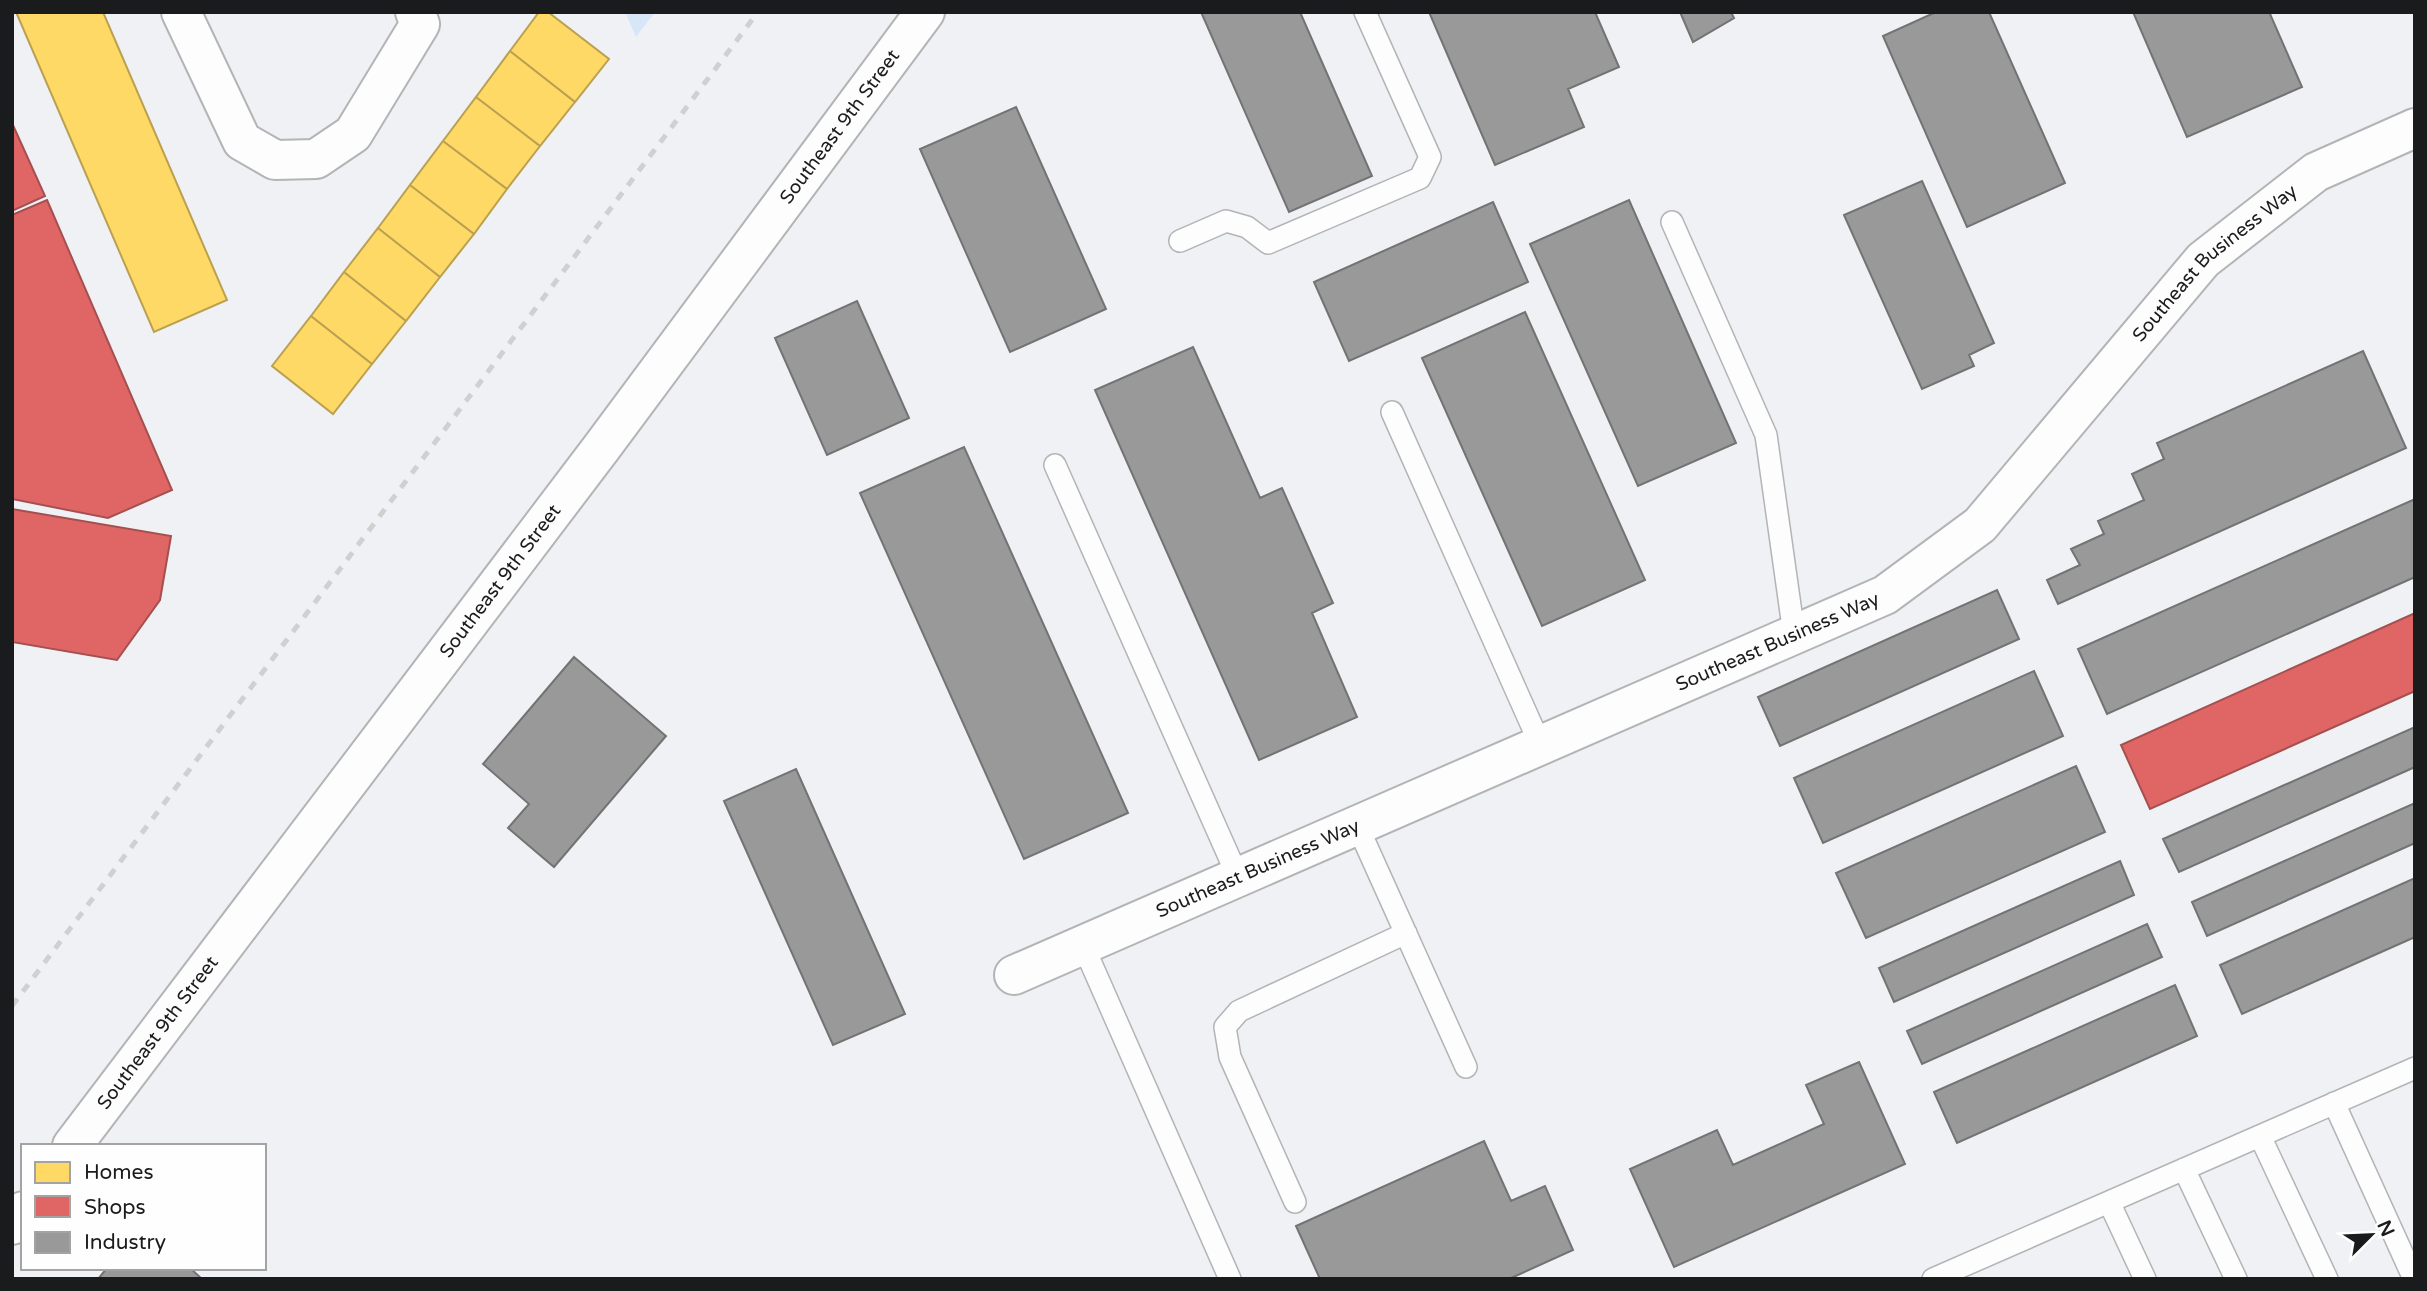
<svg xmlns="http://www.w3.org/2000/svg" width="2427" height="1291" font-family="'Varela Round',sans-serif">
	<rect width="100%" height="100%" fill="#eff1f4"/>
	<path fill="#d8e7f8" d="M625 12H655L636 37Z"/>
	<path fill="#ffd966" stroke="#baa050" stroke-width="2" d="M16 12H103L227 300 154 332Z
		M539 12H548L609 59 575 102 510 51Z
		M510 51 575 102 540 146 476 97Z
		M476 97 540 146 507 189 443 141Z
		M443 141 507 189 474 234 410 185Z
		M410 185 474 234 440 277 378 228Z
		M378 228 440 277 406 321 344 272Z
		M344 272 406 321 372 364 311 316Z
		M311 316 372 364 333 414 272 366Z"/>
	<path fill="#e06666" stroke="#a55050" stroke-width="2" d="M12 123 45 196 12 211Z
		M47 200 172 490 108 518 12 499V215Z
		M12 509 171 536 160 600 117 660 12 642Z
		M2415 613V691L2150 809 2121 745Z"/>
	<path fill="#999" stroke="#737374" stroke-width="2" d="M1201 12H1300L1372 176 1289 212Z
		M1429 12H1595L1619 67 1568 89 1584 127 1495 165Z
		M1680 12H1731L1734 18 1693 42Z
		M1936 12H1989L2065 183 1967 227 1883 36Z
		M2133 12H2274L2270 14 2302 87 2187 137Z
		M1016 107 1106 309 1010 352 920 149Z
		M1922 181 1994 343 1969 355 1974 366 1922 389 1844 215Z
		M1629 200 1736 443 1638 486 1530 244Z
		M1493 202 1528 282 1349 361 1314 282Z
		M857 301 909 418 827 455 775 338Z
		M1525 312 1645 580 1542 626 1422 358Z
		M1193 347 1260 498 1282 488 1333 603 1312 613 1357 717 1259 760 1095 390Z
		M2363 351 2406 448 2058 604 2047 580 2080 565 2071 549 2104 534 2098 521 2144 500 2132 474 2164 459 2157 443Z
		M964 447 1128 813 1024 859 860 493Z
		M2415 499V577L2107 714 2078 649Z
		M1997 590 2019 639 1780 746 1758 697Z
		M574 657 666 736 554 867 508 828 529 804 483 764Z
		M2034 671 2063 736 1823 843 1794 778Z
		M2415 727V767L2179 872 2163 839Z
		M2076 766 2105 832 1866 938 1836 873Z
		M796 769 905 1014 833 1045 724 801Z
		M2415 803V843L2207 936 2192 902Z
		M2120 861 2134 895 1894 1002 1879 968Z
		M2415 878V937L2242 1014 2220 965Z
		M2147 924 2162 957 1922 1064 1907 1031Z
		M2175 985 2197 1036 1957 1143 1934 1092Z
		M1859 1062 1905 1164 1674 1267 1630 1169 1717 1130 1733 1165 1824 1124 1806 1085Z
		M1484 1141 1511 1201 1545 1186 1573 1250 1509 1279H1320L1296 1226Z
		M107 1268H190L202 1279H98Z"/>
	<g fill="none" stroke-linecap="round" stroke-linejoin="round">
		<g stroke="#b2b4b6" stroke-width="24">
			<path id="service" d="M1672 222 1766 435 1794 634
				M1180 241 1226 221 1247 227 1268 243 1420 178 1430 157 1365 12
				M1392 412 1540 744
				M1055 465 1238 877
				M1357 825 1466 1067
				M1083 945 1230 1279
				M2334 1103 2414 1279
				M2260 1136 2327 1279
				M2184 1169 2236 1279
				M1295 1202 1230 1057 1225 1027 1239 1011 1406 933
				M2109 1202 2145 1279
				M1933 1279 2415 1068"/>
		</g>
		<g stroke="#b2b4b6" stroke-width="42">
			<g id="minor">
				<path d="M181 12 242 141 275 160 316 159 353 134 420 24 415 12"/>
				<path id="s1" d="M1014 975 1885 595 1980 525 2203 260 2316 172 2415 128"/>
			</g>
		</g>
		<g stroke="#b2b4b6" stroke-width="42">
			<g id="tertiary">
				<path id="s2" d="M72 1146 602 447 925 12"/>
				<path d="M12 1225 23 1211"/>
			</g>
		</g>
		<use href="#service" stroke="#fdfdfd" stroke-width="21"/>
		<use href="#minor" stroke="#fdfdfd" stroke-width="38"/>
		<use href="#tertiary" stroke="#fdfdfd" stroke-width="38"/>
		<path stroke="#d0d0d0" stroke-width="5" stroke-dasharray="9 9" stroke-linecap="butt" d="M12 1006 758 12"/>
	</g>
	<g text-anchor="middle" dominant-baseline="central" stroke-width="7" stroke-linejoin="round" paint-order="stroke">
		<g font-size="19" fill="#1a1b1d" stroke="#fefefe">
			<text stroke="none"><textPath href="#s2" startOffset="1276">Southeast 9th Street</textPath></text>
			<text stroke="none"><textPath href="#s1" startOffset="1421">Southeast Business Way</textPath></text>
			<text stroke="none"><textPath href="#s2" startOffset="709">Southeast 9th Street</textPath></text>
			<text stroke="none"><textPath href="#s1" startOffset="833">Southeast Business Way</textPath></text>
			<text stroke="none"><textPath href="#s1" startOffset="266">Southeast Business Way</textPath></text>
			<text stroke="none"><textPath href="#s2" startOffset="142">Southeast 9th Street</textPath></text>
		</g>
	</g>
	<rect width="2427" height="1291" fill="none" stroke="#1a1b1d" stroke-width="28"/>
	<rect x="21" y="1144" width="245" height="126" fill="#fefefe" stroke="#a3a3a4" stroke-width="2"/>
	<rect x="35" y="1162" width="35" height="21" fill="#ffd966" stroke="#a3a3a4" stroke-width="2"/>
	<text x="84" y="1179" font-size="21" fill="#1a1b1d">Homes</text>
	<rect x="35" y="1196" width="35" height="21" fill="#e06666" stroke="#a3a3a4" stroke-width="2"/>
	<text x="84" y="1214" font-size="21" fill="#1a1b1d">Shops</text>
	<rect x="35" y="1232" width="35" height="21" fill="#999999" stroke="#a3a3a4" stroke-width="2"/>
	<text x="84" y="1249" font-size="21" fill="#1a1b1d">Industry</text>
	<g transform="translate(2371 1235) rotate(66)" stroke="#fefefe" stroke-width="5" paint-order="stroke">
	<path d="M0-5L12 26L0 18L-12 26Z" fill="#1a1b1d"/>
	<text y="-10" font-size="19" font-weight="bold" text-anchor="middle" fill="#1a1b1d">N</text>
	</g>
</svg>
